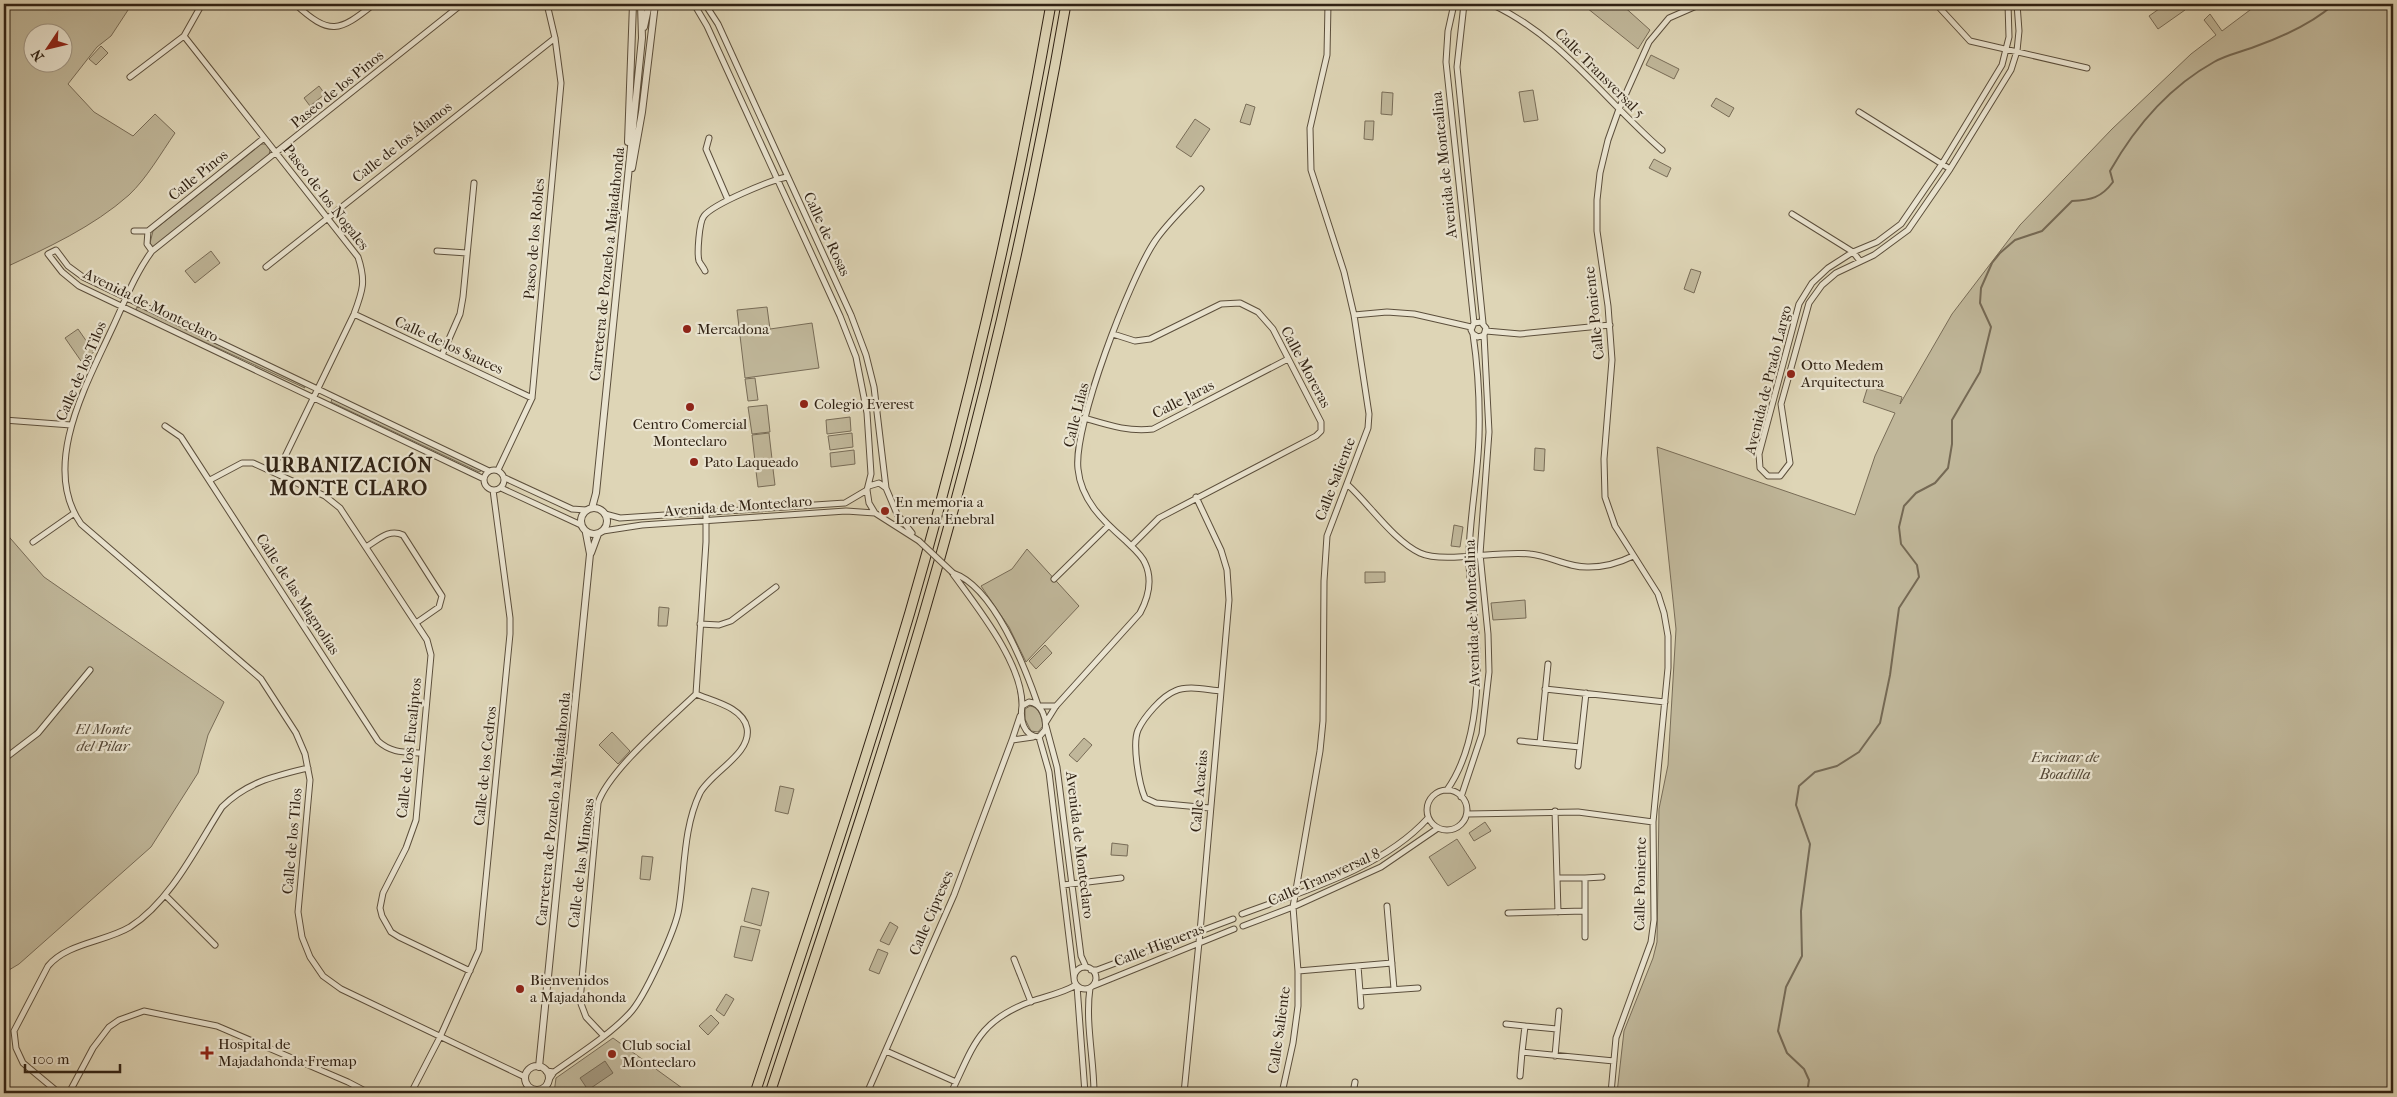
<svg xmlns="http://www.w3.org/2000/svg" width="2397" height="1097" font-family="'IM FELL French Canon',serif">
	<rect width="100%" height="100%" fill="#ded5b6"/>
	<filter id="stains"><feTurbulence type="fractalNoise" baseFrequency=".004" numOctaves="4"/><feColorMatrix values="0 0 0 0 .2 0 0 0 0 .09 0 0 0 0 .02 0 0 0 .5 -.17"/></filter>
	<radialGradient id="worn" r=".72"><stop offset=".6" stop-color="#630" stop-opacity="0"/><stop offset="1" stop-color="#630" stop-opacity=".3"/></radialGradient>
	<path fill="#c0b79a" stroke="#786c57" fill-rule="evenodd" d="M4 4H132L111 36 97 47 68 84 94 112 133 136 155 114 175 133C161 153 147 178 129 195 93 227 47 248 4 268ZM32 32H62V62H32Z
		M1582 4H1621L1650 30 1638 49Z
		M2166 4H2180L2185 10 2158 29 2149 16Z
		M2258 4H2393V1093H1617L1624 1031 1653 958 1657 942 1659 809 1668 765 1676 629 1657 447 1855 515 1875 456 1895 413 1863 402 1868 386 1902 397 1900 404 1952 314 2020 225 2112 129 2191 54 2216 35 2204 20 2210 14 2222 31Z
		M101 46 108 53 96 65 89 59Z
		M1651 55 1679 69 1674 79 1646 65Z
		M319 86 325 94 310 106 304 98Z
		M1533 90 1538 120 1524 122 1519 92Z
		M1382 92 1393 93 1392 115 1381 114Z
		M1716 98 1734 108 1729 117 1711 106Z
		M1246 104 1255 107 1250 125 1240 122Z
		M1195 119 1210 129 1191 157 1176 147Z
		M1365 121H1374L1373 140 1364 139Z
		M261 144H266L270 150 269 155 153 247 150 243 153 231Z
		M1654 159 1671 168 1667 177 1649 168Z
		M211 251 220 263 195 283 185 271Z
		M1691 269 1701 272 1694 293 1684 289Z
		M139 307 304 386 305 388 137 311 136 308Z
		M767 307 770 329 812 323 819 368 745 378 737 310Z
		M78 329 94 352 81 361 65 338Z
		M755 378 758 400 748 401 745 379Z
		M332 399 480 469 481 471 479 472 331 402Z
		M767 405 770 432 752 434 748 407Z
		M850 417 851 431 827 434 826 420Z
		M769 433 772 459 755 461 752 435Z
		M852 433 853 447 830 450 828 436Z
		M1535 448 1545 449 1544 471 1534 470Z
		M854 450 855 464 831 467 830 453Z
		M772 461 775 485 758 487 755 463Z
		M1454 525 1463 527 1460 547 1451 546Z
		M4 531 44 577 224 702 208 735 198 773 151 847 19 964 4 973Z
		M1027 549 1079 606 1026 662 1009 627 981 586 1012 569Z
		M1365 572H1385V582L1365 583Z
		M1525 600 1526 618 1493 620 1491 603Z
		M659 607 669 608 667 626H658Z
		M1045 645 1052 653 1036 669 1029 661Z
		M1030 706C1039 707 1042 717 1043 726L1038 732 1031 731 1025 719V709Z
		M612 732 630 751 618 764 599 745Z
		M1084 738 1092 745 1077 762 1069 755Z
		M780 786 794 789 788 814 775 811Z
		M1485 822 1491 831 1474 841 1469 833Z
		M1457 839 1476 868 1448 886 1429 857Z
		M1112 843 1128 845 1127 856 1111 855Z
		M642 856 653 857 650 880 640 879Z
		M752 888 769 892 761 926 744 921Z
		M890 922 898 927 889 945 880 941Z
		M741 926 760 930 752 961 734 957Z
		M878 949 888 953 879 974 869 970Z
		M726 994 734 999 724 1016 716 1010Z
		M711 1015 719 1023 708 1035 699 1026Z
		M613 1038 689 1093H554L556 1078Z"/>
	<path fill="#a3987f" stroke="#756954" d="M605 1061 613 1073 588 1090 580 1078Z"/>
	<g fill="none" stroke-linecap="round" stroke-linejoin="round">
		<path stroke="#756954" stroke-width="2" d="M1807 1093 1809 1080 1804 1069 1787 1053 1778 1031 1786 987 1802 956 1801 911 1810 844 1796 805 1799 786 1815 772 1837 766 1859 752 1880 723 1890 675 1899 608 1919 577 1917 565 1901 544 1899 527 1904 506 1916 493 1935 483 1948 468 1952 444V420L1980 372 1991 327 1980 303 1981 288 1992 263 2000 253 2015 240 2042 231 2072 201C2091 200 2101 198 2113 182L2110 171C2135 127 2169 87 2214 62 2226 55 2241 52 2254 47 2282 37 2312 24 2334 4"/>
		<g stroke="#5c4f3c" stroke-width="7">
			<path id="minor" d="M295 4C330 36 339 32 374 4
				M462 4 152 251C134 275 123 306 110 333 85 387 41 467 81 524L261 679 296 733 305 754 310 780 298 912 302 937 310 957 323 976 341 989 525 1077
				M694 4 707 26 840 316 856 357 867 413 871 474 867 490 869 503 875 513 919 541
				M705 4 718 24 851 315 866 355 874 387 886 488
				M1454 4 1448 31 1446 62 1474 323
				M1464 4 1457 67 1483 323
				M1491 4C1561 36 1604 100 1662 150
				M1936 4 1970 41 2087 68
				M2008 4 2009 37 2002 65 1942 164 1901 224 1877 242 1853 252 1828 268 1812 283 1799 304 1759 454 1760 468 1768 476H1780L1790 463 1781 404 1809 303 1822 285 1836 273 1874 255 1908 230 1950 169 2011 70 2017 51 2019 31 2017 4
				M184 36 358 257C366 281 363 290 354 314L277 473
				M130 77 184 36 202 4
				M1859 112 1950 169
				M709 138 706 149 728 200
				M1792 214 1853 252 1860 261
				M134 231H148L264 138
				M148 231 147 244 152 251
				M437 251 467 253
				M266 267 555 38
				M705 271C704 268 701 265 699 261 697 254 699 222 704 216 713 204 771 180 787 177
				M354 314 532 398
				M1354 315 1387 312 1414 314 1471 327
				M1486 331 1520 334 1610 325
				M1113 334 1135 341 1150 339 1221 304 1240 303 1258 312 1273 329 1321 422V431L1316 436 1159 518 1131 546
				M442 355 460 314 463 297 474 183
				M1084 418C1108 425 1128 432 1153 429L1288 359
				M4 420 71 425
				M165 426 181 437 378 741C391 753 404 752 421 753
				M484 480a10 10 0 1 1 20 0a10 10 0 1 1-20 0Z
				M498 470 532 398 561 83 555 38 547 4
				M505 478 572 509 586 510
				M484 479 79 286 62 272 48 254 56 250 68 266 83 277 489 471
				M210 480 242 463H253L325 496 340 508 427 640 431 655 416 820 406 848 383 893 380 908 382 916 391 932 399 937 470 971
				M1348 485C1369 504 1394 541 1420 553 1444 564 1499 550 1530 554 1550 556 1569 568 1589 567 1605 567 1619 563 1633 556
				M869 486 879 483 886 488 897 514 912 533
				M501 488 581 525
				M605 514 620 518 845 503 867 490
				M603 531 642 525 846 511 875 513
				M33 542 73 514
				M366 547C378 540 389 528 403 535L442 596 439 607 416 623
				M953 573C994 587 1025 667 1038 705
				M953 574C977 607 1023 664 1022 706
				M1054 579 1108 526
				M700 624 719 625 731 621 776 587
				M1548 664 1540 743 1580 747
				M1545 689 1665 702
				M1029 702C1042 703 1047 719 1045 730L1039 737C1023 736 1020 719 1022 706Z
				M1039 706H1056
				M1020 716 1012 740 1033 737
				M1046 722 1056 706 1140 613C1148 598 1153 580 1145 563 1142 555 1131 546 1125 540 1103 521 1081 500 1078 469 1073 426 1130 278 1155 241 1168 222 1186 206 1201 189
				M1046 726 1057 767 1081 956 1086 967
				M1039 737 1049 772 1052 797 1074 978
				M1520 741 1540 743
				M4 759 38 733 90 670
				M1578 766 1586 693
				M1447 790C1479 744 1480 676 1475 621 1473 599 1468 576 1469 553 1470 514 1478 476 1479 436 1480 402 1478 368 1473 334
				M1427 810a20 20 0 1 1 40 0a20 20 0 1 1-40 0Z
				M1461 797 1482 734 1489 672 1488 634 1480 554 1489 432 1484 335 1486 328 1481 322 1474 323 1471 330 1473 334 1478 337 1484 335
				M1210 808 1156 803 1145 798C1139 784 1132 744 1138 730 1144 717 1162 696 1175 691 1188 685 1207 690 1221 691
				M1555 811 1558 912
				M1467 814 1578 812 1653 822
				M1557 878H1585V937
				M1585 878 1602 877
				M1063 885 1121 878
				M165 895 215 945
				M1387 906 1394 989
				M1508 913 1585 911
				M1242 914C1304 891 1383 868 1428 818
				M1243 926 1293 907 1381 867 1438 828
				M1014 959 1031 1002
				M1358 966 1360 992 1418 988
				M1074 978a11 11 0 1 1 22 0a11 11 0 1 1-22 0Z
				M1091 970H1097L1233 919
				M1298 971 1392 963
				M1077 986 1085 1093
				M1093 986 1234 929
				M1090 988C1085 1022 1094 1059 1094 1093
				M1360 992 1361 1006
				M1506 1024 1525 1026
				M1557 1029 1525 1026 1522 1052 1614 1061
				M603 1035 586 1017 580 1001 598 803C609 770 669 720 696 694L706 542V514
				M886 1051 956 1082
				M1555 1056 1559 1011
				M546 1071 554 1072
				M1520 1076 1522 1052
				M548 1081 554 1072C579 1054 608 1036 629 1014 644 999 676 929 679 908 685 871 683 828 700 793 711 772 752 754 747 728 743 707 712 701 696 694
				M59 1093 23 1063 16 1048 14 1031 48 966C67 943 105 942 130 927 171 901 197 846 222 807 247 782 275 776 308 768
				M69 1093 93 1048 109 1027 119 1020 144 1011 217 1026 348 1082 369 1093
				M411 1093 440 1037 479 950 510 634V618L493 490
				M867 1093 954 895 1012 740
				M951 1093C974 1045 978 1021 1032 1001 1047 996 1063 993 1076 985
				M1184 1093 1200 932 1229 600 1227 570 1221 550 1196 497
				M1282 1093 1293 1043 1298 1006V971L1293 907 1320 751 1323 721 1324 581 1327 536 1368 428 1369 414 1354 315 1344 272 1311 170 1310 128 1327 55 1328 4
				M1353 1093 1355 1082
				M1611 1093 1616 1038 1651 942 1654 920 1653 822 1668 668V636L1664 613 1658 594 1615 526 1605 497 1604 459 1612 360 1608 306 1597 231V200L1600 173 1608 140 1619 109 1649 42 1669 18 1701 4"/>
		</g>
		<g stroke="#5c4f3c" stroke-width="8">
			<path id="tertiary" d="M644 27 649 4
				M628 142 633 4
				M632 168 642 112 655 4
				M581 521a13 13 0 1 1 26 0a13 13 0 1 1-26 0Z
				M592 508 596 493 642 38 641 4
				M591 553 598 534
				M525 1078a12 12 0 1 1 24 0a12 12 0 1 1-24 0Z
				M539 1067 590 554 586 533"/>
		</g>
		<g stroke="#302214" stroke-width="11">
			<path id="motorway" d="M755 1093C808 933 862 774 910 612 968 412 1015 209 1051 4
				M770 1093C822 935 876 777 923 617 982 416 1030 211 1066 4"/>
		</g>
		<use href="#minor" stroke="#eae4d0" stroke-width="5"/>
		<use href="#tertiary" stroke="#eae4d0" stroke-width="6"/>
		<use href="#motorway" stroke="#ded5b6" stroke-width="9"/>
		<g stroke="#5c4f3c" stroke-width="7" stroke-linecap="butt">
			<path id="minor-bridge" d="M919 541 953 573"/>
		</g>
		<use href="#minor-bridge" stroke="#eae4d0" stroke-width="5"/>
	</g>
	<g fill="#8f2418" stroke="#eae4d0" stroke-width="2">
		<circle cx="687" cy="329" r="5"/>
		<circle cx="1791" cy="374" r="5"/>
		<circle cx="804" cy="404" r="5"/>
		<circle cx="690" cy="407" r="5"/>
		<circle cx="694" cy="462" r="5"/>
		<circle cx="885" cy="511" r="5"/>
		<circle cx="520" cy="989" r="5"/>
		<path d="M204.5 1045.5h5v5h5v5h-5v5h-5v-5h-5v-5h5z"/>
		<circle cx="612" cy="1054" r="5"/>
	</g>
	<g text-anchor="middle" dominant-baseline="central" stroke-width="4.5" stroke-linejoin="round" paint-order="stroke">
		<g font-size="15" fill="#302214" stroke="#eae4d0">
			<text transform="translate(1600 73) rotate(45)">Calle Transversal 5</text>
			<text transform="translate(337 89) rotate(-39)">Paseo de los Pinos</text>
			<text transform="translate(402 142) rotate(-38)">Calle de los Álamos</text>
			<text transform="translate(1444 165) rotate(-96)">Avenida de Montealina</text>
			<text transform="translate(198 175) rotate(-39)">Calle Pinos</text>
			<text transform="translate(326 197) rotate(52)">Paseo de los Nogales</text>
			<text transform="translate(827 234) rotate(65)">Calle de Rosas</text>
			<text transform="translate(534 239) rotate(-85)">Paseo de los Robles</text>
			<text transform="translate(607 264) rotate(-84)">Carretera de Pozuelo a Majadahonda</text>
			<text transform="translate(151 305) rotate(26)">Avenida de Monteclaro</text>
			<text transform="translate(1594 313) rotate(-96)">Calle Poniente</text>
			<text transform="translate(449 345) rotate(25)">Calle de los Sauces</text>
			<text transform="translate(1306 367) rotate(62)">Calle Moreras</text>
			<text transform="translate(81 371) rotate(-67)">Calle de los Tilos</text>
			<text transform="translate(1768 380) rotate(-76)">Avenida de Prado Largo</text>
			<text transform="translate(1183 399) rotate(-27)">Calle Jaras</text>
			<text transform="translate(1076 415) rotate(-76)">Calle Lilas</text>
			<text transform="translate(1335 479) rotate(-69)">Calle Saliente</text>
			<text transform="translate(738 506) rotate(-4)">Avenida de Monteclaro</text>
			<text transform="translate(298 594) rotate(57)">Calle de las Magnolias</text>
			<text transform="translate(1472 613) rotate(-92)">Avenida de Montealina</text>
			<text transform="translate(409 748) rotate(-84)">Calle de los Eucaliptos</text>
			<text transform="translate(485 766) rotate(-84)">Calle de los Cedros</text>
			<text transform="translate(1199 791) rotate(-85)">Calle Acacias</text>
			<text transform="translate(553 809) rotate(-84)">Carretera de Pozuelo a Majadahonda</text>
			<text transform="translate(292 841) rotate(-85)">Calle de los Tilos</text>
			<text transform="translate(1080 845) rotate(83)">Avenida de Monteclaro</text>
			<text transform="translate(581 863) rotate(-83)">Calle de las Mimosas</text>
			<text transform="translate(1324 877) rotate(-24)">Calle Transversal 8</text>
			<text transform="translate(1640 884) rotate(-89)">Calle Poniente</text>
			<text transform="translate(931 913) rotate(-67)">Calle Cipreses</text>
			<text transform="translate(1159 945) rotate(-21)">Calle Higueras</text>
			<text transform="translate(1279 1030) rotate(-82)">Calle Saliente</text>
		</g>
		<g font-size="15" fill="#302214" stroke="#eae4d0" text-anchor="start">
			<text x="697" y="329">Mercadona</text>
			<text x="1801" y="365">Otto Medem<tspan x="1801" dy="17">Arquitectura</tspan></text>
			<text x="814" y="404">Colegio Everest</text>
			<text x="690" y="424" text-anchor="middle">Centro Comercial<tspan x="690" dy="17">Monteclaro</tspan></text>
			<text x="704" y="462">Pato Laqueado</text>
			<text x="895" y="502">En memoria a<tspan x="895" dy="17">Lorena Enebral</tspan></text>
			<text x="530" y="980">Bienvenidos<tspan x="530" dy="17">a Majadahonda</tspan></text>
			<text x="218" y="1044">Hospital de<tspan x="218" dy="17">Majadahonda Fremap</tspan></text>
			<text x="622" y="1045">Club social<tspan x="622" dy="17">Monteclaro</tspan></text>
		</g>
		<g font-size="15" font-style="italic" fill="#544736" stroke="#eae4d0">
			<text x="103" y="729">El Monte<tspan x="103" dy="17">del Pilar</tspan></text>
			<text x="2065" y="757">Encinar de<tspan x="2065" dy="17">Boadilla</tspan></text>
		</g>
		<g font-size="20" font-weight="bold" letter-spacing="1" fill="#302214" stroke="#eae4d0">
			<text x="349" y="465">URBANIZACIÓN<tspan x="349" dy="23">MONTE CLARO</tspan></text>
		</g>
	</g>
	<rect width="2397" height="1097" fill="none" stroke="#ded5b6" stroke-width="20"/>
	<rect x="5" y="5" width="2387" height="1087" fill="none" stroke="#302214" stroke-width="2.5"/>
	<rect x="10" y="10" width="2377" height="1077" fill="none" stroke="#302214"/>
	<g transform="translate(48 48) rotate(235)"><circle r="24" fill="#eae4d0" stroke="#a09685"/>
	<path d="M0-4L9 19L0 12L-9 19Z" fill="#8f2418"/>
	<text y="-8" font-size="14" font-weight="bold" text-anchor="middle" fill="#302214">N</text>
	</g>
	<path d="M25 1064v8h95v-8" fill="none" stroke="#302214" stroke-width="2.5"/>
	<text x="32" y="1064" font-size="15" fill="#302214" stroke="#eae4d0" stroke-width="4" paint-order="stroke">100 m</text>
	<rect width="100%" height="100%" filter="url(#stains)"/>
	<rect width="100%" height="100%" fill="url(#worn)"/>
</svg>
